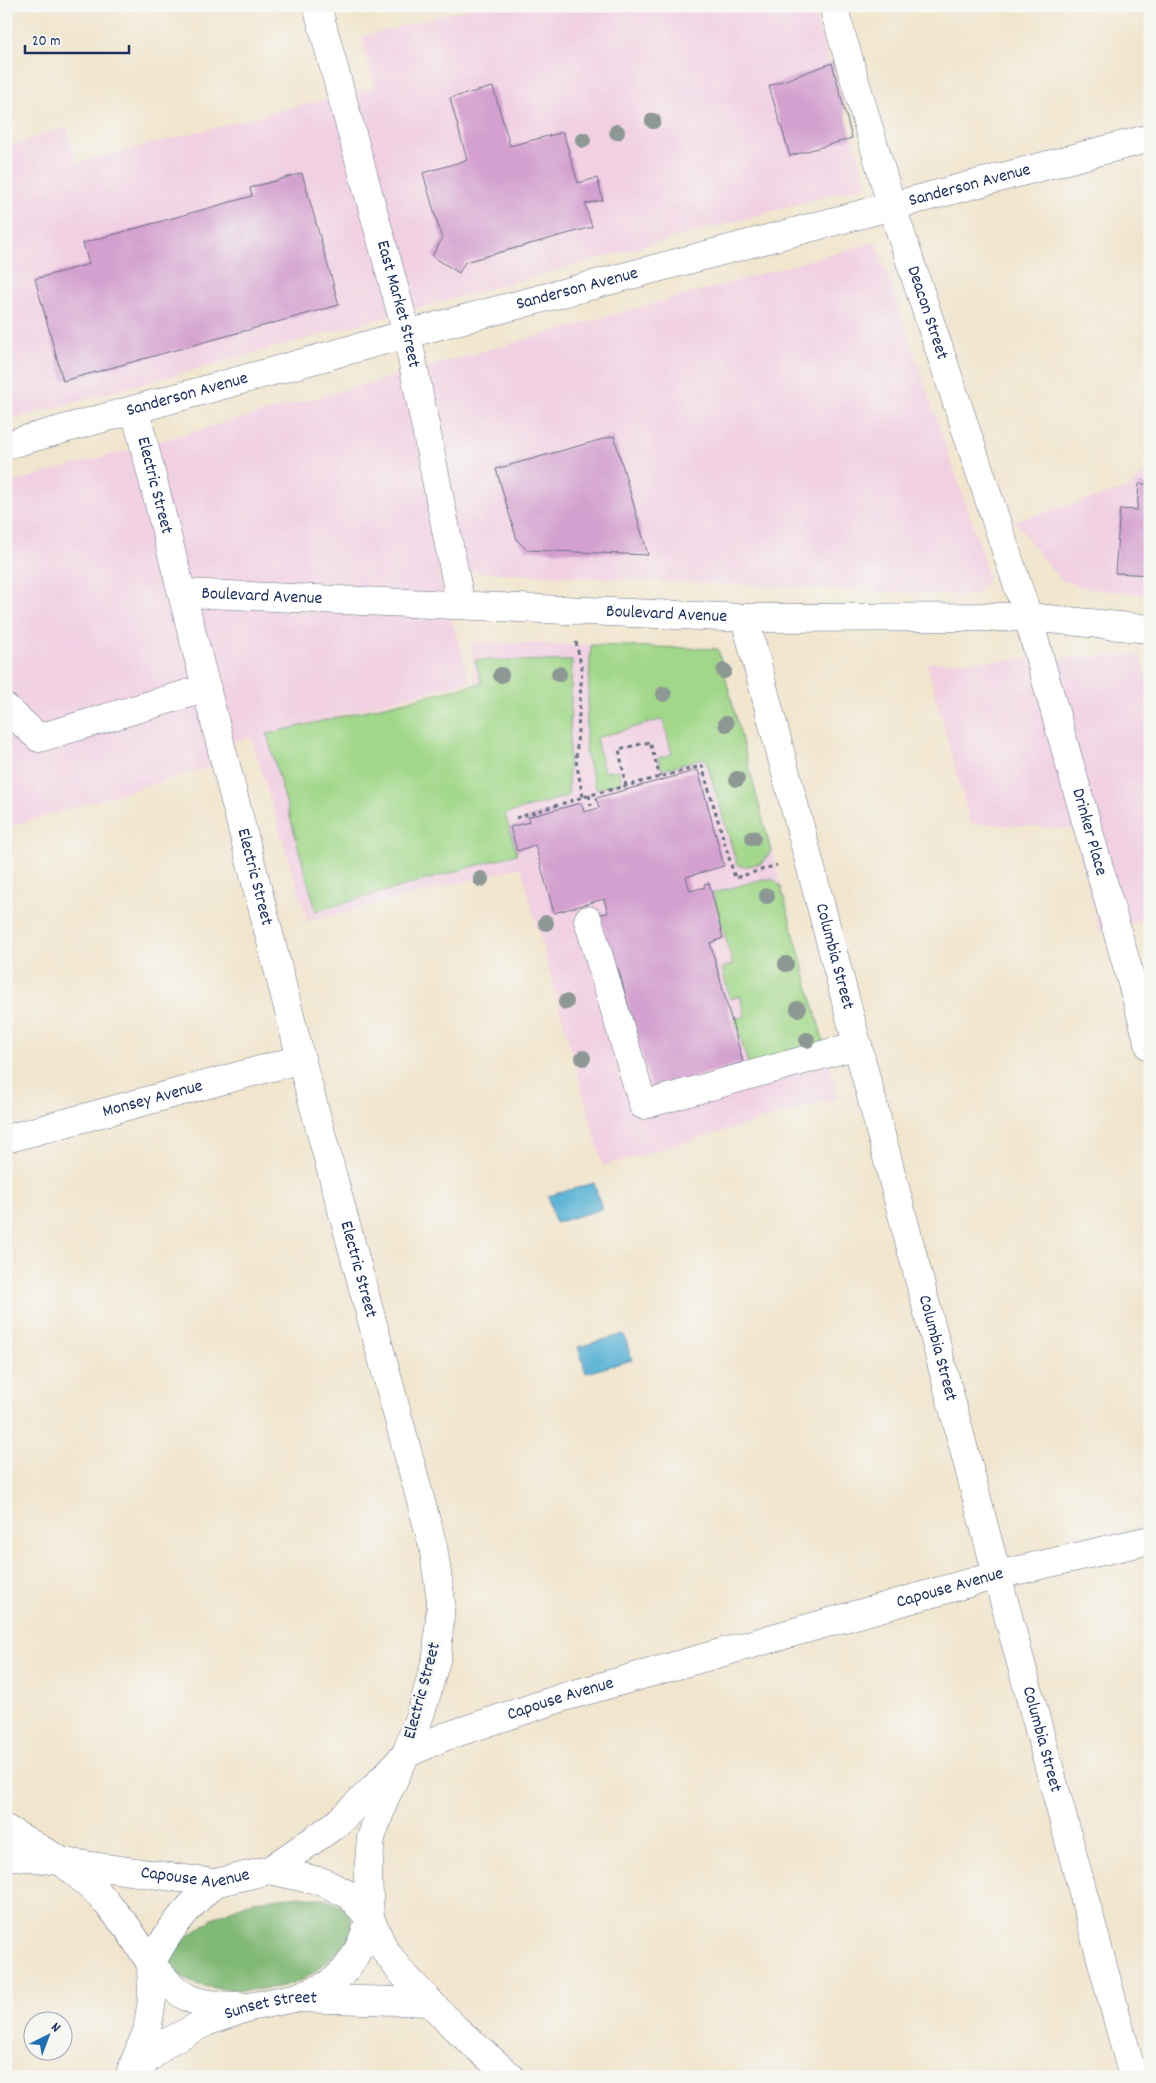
<svg xmlns="http://www.w3.org/2000/svg" width="1156" height="2083" font-family="Dekko,sans-serif">
	<rect width="100%" height="100%" fill="#f6f6f2"/>
	<filter id="ink" filterUnits="userSpaceOnUse"><feTurbulence type="fractalNoise" baseFrequency=".02" numOctaves="2"/><feDisplacementMap in="SourceGraphic" scale="10" xChannelSelector="R" yChannelSelector="G"/><feConvolveMatrix kernelMatrix="1 2 1 2 8 2 1 2 1" color-interpolation-filters="sRGB"/></filter>
	<filter id="wash" filterUnits="userSpaceOnUse"><feTurbulence type="fractalNoise" baseFrequency=".0096" numOctaves="4" result="noise"/><feDisplacementMap in="SourceGraphic" scale="20" xChannelSelector="R" yChannelSelector="G"/><feGaussianBlur stdDeviation="1.12" result="paint"/><feColorMatrix in="noise" values="0 0 0 0 0 0 0 0 0 0 0 0 0 0 0 0 0 1.4 0 .05"/><feComposite in="paint" operator="in"/></filter>
	<g filter="url(#wash)">
		<rect width="100%" height="100%" fill="#f1e5cd"/>
		<path fill="#f1d0e2" d="M477 6H812L867 185 6 421V221L8 220 6 147 67 127 76 163 374 87 362 37Z
			M876 242 977 537 988 578 975 596 437 570 470 681 308 722 475 685 471 642 718 649 838 1098 603 1166 521 867 308 922 251 737 208 748 212 766 8 827 6 821V484Z
			M1150 467V595L1084 588 1062 580 1046 563 1015 521 1129 488Z
			M1140 655 1150 686V918L1100 933 1074 829 970 823 927 663Z"/>
		<path fill="#a0d788" stroke="#5e8373" d="M591 645 718 649 771 851 762 863 743 867 737 864 706 760 704 758 662 770 658 758 672 754 663 719 596 738 604 772 618 770 622 782 596 789 585 752Z
			M475 660 572 661 568 796 505 814 517 854 316 911 267 734 482 683Z
			M763 879H773L781 887 825 1047 749 1067 735 1019 745 1016 740 996 730 999 722 968 733 965 713 893Z"/>
		<path fill="#80b874" stroke="#4e7469" d="M300 1896 329 1900 350 1911C354 1929 349 1940 337 1953 327 1962 316 1972 304 1979 275 1993 203 1996 177 1974 173 1971 170 1966 168 1962L169 1958 187 1937 215 1917 252 1901Z"/>
		<path fill="#56b0d4" stroke="#387099" d="M594 1183 602 1209 555 1223 548 1196Z
			M624 1334 632 1360 586 1373 578 1347Z"/>
		<g id="blocks">
			<path fill="#d4a0cf" d="M832 63 852 138 790 156 769 86Z
				M493 87 510 146 563 132 578 183 597 178 603 200 585 204 592 227 465 262 459 273 432 256 442 239 423 173 467 160 450 98Z
				M302 173 339 305 63 381 35 279 89 264 83 243 252 196 250 188Z
				M614 436 648 555 527 550 517 540 496 469Z
				M1139 484H1150V575L1115 573 1120 509 1137 510Z
				M698 770 724 866 686 877 690 891 705 887 704 884 709 883 723 938 710 943 743 1062 652 1090 618 968H615L600 914 608 913 604 899 554 913 535 845 517 851 510 827 529 822 528 817 581 803 584 812 599 808 596 798Z"/>
		</g>
	</g>
	<g filter="url(#ink)">
		<use href="#blocks" fill-opacity="0" stroke="#666f85" stroke-width="1"/>
		<g fill="none" stroke-linecap="round" stroke-linejoin="round">
			<g stroke="#666f85" stroke-width="29">
				<g id="minor">
					<path id="s1" d="M317 6 407 334 461 605"/>
					<path id="s2" d="M833 6 892 207 1028 617 1150 1047"/>
					<path id="s3" d="M135 410 301 1059 433 1546 441 1601 437 1656 424 1703 406 1754 385 1798 371 1838 368 1875 370 1918 384 1949 401 1972 456 2029 511 2077"/>
					<path id="s4" d="M6 445 407 334 1150 138"/>
					<path id="s5" d="M183 593 745 618 1028 617 1150 629"/>
					<path id="s6" d="M745 618 997 1575 1133 2077"/>
					<path d="M6 708 39 738 207 688"/>
					<path d="M588 920 643 1105 858 1045"/>
					<path id="s7" d="M6 1139 301 1059"/>
					<path d="M6 1829 63 1862 99 1894 127 1927 151 1964 152 2000 147 2031 131 2071"/>
					<path id="s8" d="M6 1856 28 1857 215 1883 270 1870 335 1825 372 1790 406 1754 444 1737 564 1697 997 1575 1150 1540"/>
					<path d="M270 1870 323 1882 349 1895 370 1918"/>
					<path d="M215 1883C186 1908 168 1930 151 1964 183 2001 191 2004 239 2006"/>
					<path d="M300 1996C309 1992 321 1989 329 1984 353 1968 362 1944 370 1918"/>
					<path id="s9" d="M130 2074 168 2042 206 2022 249 2007 294 1998 430 2002"/>
				</g>
			</g>
			<path stroke="#666f85" stroke-width="3" stroke-dasharray="4 4" stroke-linecap="butt" d="M576 642 582 669 576 761 583 797
				M626 786 619 749 650 742 660 777
				M589 795 591 806
				M516 818 583 797 702 766 735 878 777 865"/>
			<use href="#minor" stroke="#fff" stroke-width="28"/>
		</g>
		<g fill="#8d9895">
			<circle cx="653" cy="121" r="8"/>
			<circle cx="617" cy="132" r="8"/>
			<circle cx="583" cy="140" r="8"/>
			<circle cx="724" cy="671" r="8"/>
			<circle cx="559" cy="674" r="8"/>
			<circle cx="501" cy="675" r="8"/>
			<circle cx="664" cy="694" r="8"/>
			<circle cx="726" cy="724" r="8"/>
			<circle cx="737" cy="779" r="8"/>
			<circle cx="753" cy="838" r="8"/>
			<circle cx="481" cy="879" r="8"/>
			<circle cx="767" cy="896" r="8"/>
			<circle cx="546" cy="923" r="8"/>
			<circle cx="786" cy="964" r="8"/>
			<circle cx="566" cy="1002" r="8"/>
			<circle cx="798" cy="1009" r="8"/>
			<circle cx="807" cy="1040" r="8"/>
			<circle cx="583" cy="1058" r="8"/>
		</g>
	</g>
	<g text-anchor="middle" dominant-baseline="central" stroke-width="5" stroke-linejoin="round" paint-order="stroke">
		<g font-size="18" fill="#1b2f5e" stroke="#f6f6f2">
			<text stroke="none"><textPath href="#s4" startOffset="998">Sanderson Avenue</textPath></text>
			<text stroke="none"><textPath href="#s4" startOffset="592">Sanderson Avenue</textPath></text>
			<text stroke="none"><textPath href="#s1" startOffset="309">East Market Street</textPath></text>
			<text stroke="none"><textPath href="#s2" startOffset="321">Deacon Street</textPath></text>
			<text stroke="none"><textPath href="#s4" startOffset="188">Sanderson Avenue</textPath></text>
			<text stroke="none"><textPath href="#s3" startOffset="78">Electric Street</textPath></text>
			<text stroke="none"><textPath href="#s5" startOffset="79">Boulevard Avenue</textPath></text>
			<text stroke="none"><textPath href="#s5" startOffset="484">Boulevard Avenue</textPath></text>
			<text stroke="none"><textPath href="#s2" startOffset="865">Drinker Place</textPath></text>
			<text stroke="none"><textPath href="#s3" startOffset="482">Electric Street</textPath></text>
			<text stroke="none"><textPath href="#s6" startOffset="350">Columbia Street</textPath></text>
			<text stroke="none"><textPath href="#s7" startOffset="152">Monsey Avenue</textPath></text>
			<text stroke="none"><textPath href="#s3" startOffset="888">Electric Street</textPath></text>
			<text stroke="none"><textPath href="#s6" startOffset="755">Columbia Street</textPath></text>
			<text stroke="none"><textPath href="#s8" startOffset="1016">Capouse Avenue</textPath></text>
			<text transform="translate(423 1691) rotate(-75)">Electric Street</text>
			<text stroke="none"><textPath href="#s8" startOffset="611">Capouse Avenue</textPath></text>
			<text stroke="none"><textPath href="#s6" startOffset="1160">Columbia Street</textPath></text>
			<text stroke="none"><textPath href="#s8" startOffset="191">Capouse Avenue</textPath></text>
			<text stroke="none"><textPath href="#s9" startOffset="160">Sunset Street</textPath></text>
		</g>
	</g>
	<rect width="1156" height="2083" fill="none" stroke="#f6f6f2" stroke-width="25"/>
	<g transform="translate(48 2036) rotate(42)"><circle r="24" fill="#f6f6f2" stroke="#9ea6b7"/>
	<path d="M0-4L9 19L0 12L-9 19Z" fill="#1f6fb2"/>
	<text y="-8" font-size="14" font-weight="bold" text-anchor="middle" fill="#1b2f5e">N</text>
	</g>
	<path d="M25 45v8h104v-8" fill="none" stroke="#1b2f5e" stroke-width="2.5"/>
	<text x="32" y="45" font-size="15" fill="#1b2f5e" stroke="#f6f6f2" stroke-width="4" paint-order="stroke">20 m</text>
</svg>
